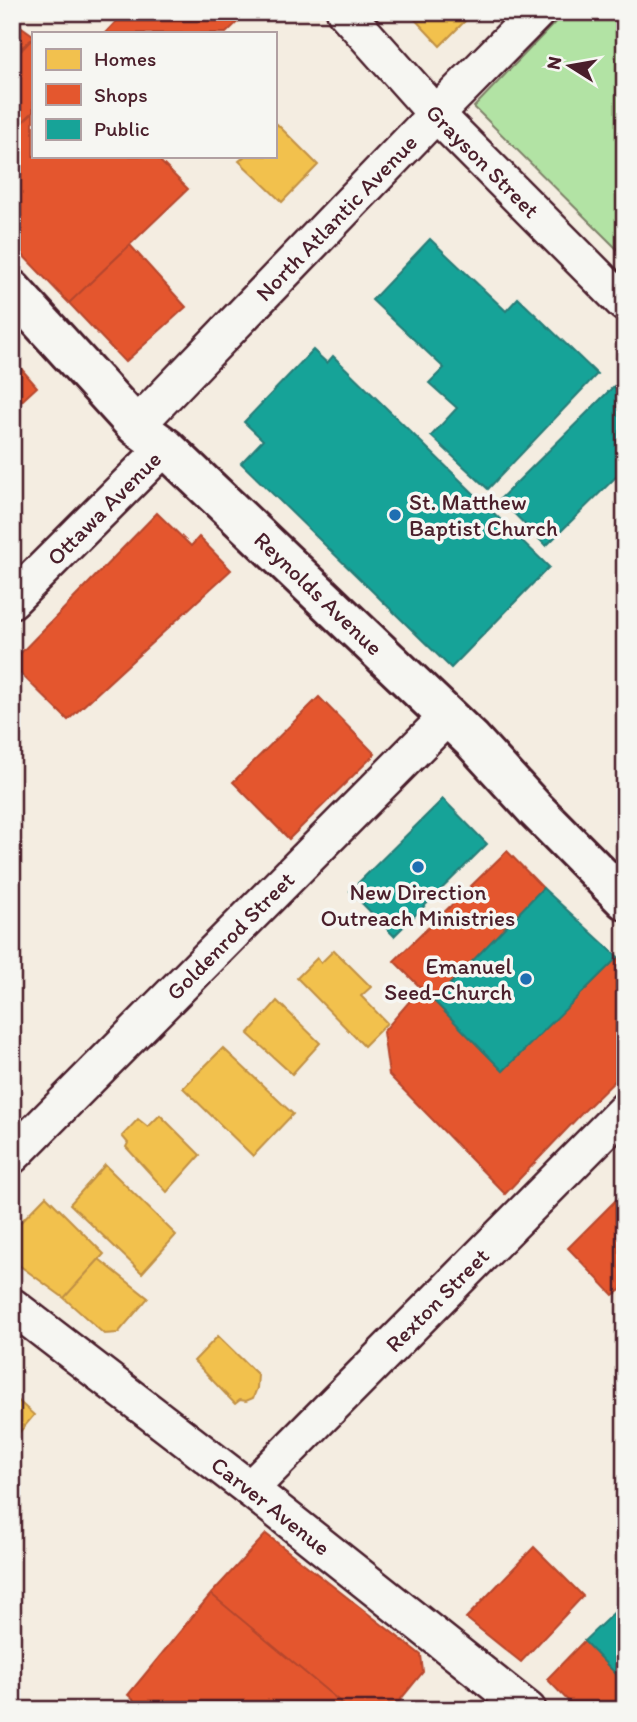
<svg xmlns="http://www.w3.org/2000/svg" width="637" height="1722" font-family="Itim,sans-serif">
	<rect width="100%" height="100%" fill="#f4ede1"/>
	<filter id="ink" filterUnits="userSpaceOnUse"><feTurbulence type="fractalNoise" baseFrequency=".0143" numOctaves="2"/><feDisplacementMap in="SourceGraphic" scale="14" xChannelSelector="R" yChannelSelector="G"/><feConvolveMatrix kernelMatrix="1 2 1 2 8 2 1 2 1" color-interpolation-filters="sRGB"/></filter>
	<g filter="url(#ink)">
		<path fill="#b2e3a4" stroke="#7e8168" stroke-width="2" d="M565 12H625V257L474 107Z"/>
		<path fill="#f2c14e" stroke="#c09044" stroke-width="2" d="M408 12H474L440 46Z
			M277 124 318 165 282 202 239 161 245 156H275V126Z
			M334 950 371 987 361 996 387 1023 364 1046 297 978 317 958 321 963Z
			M277 1001 320 1043 292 1074 248 1034Z
			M223 1048 293 1114 253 1156 183 1088Z
			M160 1115 200 1155 167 1192 126 1147 128 1143 122 1136 138 1119 148 1127Z
			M105 1165 176 1235 142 1273 70 1204Z
			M46 1196 104 1254 64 1298 12 1260V1231Z
			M99 1259 148 1298 118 1333 104 1334 64 1298Z
			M218 1336 258 1375 257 1388 253 1398 246 1401 240 1400 235 1404 194 1361Z
			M12 1395 34 1415 12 1441Z"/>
		<path fill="#e4572e" stroke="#b6462d" stroke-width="2" d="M125 12H248L226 33H105Z
			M12 20 33 35V38L12 56Z
			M33 38V112L12 132V60Z
			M33 112V156H155L188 189 69 303 12 244V132Z
			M130 245 186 307 125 362 69 303Z
			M12 358 37 387 12 410Z
			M157 513 191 546 199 537 231 570 68 720 12 665V662Z
			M319 697 375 754 289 839 233 782Z
			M507 851 543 888 434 1001 394 961Z
			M618 957 625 965V1071L583 1112 505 1194 389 1075 383 1032 421 988 503 1071Z
			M625 1191V1287L613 1295 568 1248Z
			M266 1534 421 1655 423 1672 392 1710H350L211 1594Z
			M534 1547 583 1596 521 1662 466 1618Z
			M211 1594 350 1710H145L128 1695Z
			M584 1641 625 1683V1710H577L547 1679Z"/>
		<path fill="#17a398" stroke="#267b77" stroke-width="2" d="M430 239 506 311 518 298 597 374 488 489 431 436 457 408 429 383 444 368 372 300Z
			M313 350 327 363 333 356 549 567 451 668 241 463 263 440 244 422Z
			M614 386 625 398V468L546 546 500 499Z
			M443 799 487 844 394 936 350 891Z
			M543 888 618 957 503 1071 434 1001Z
			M625 1602V1683L584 1641Z"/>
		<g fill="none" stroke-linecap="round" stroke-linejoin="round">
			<g stroke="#4a1f2b" stroke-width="40">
				<g id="street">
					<path id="s1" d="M345 12 436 114 625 304"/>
					<path id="s2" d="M136 426 436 114 537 12"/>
					<path id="s3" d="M12 600 165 447"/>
					<path id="s4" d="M12 1156 447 717"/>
					<path id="s5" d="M12 1306 250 1489 528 1710"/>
					<path id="s6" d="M250 1489 625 1110"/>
				</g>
			</g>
			<g stroke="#4a1f2b" stroke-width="44">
				<g id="secondary">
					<path id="s7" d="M12 290 136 426 165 447 472 740 535 809 625 900"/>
				</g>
			</g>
			<use href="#street" stroke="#f6f6f2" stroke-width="35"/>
			<use href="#secondary" stroke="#f6f6f2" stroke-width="38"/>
		</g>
	</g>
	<g fill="#1f6fb2" stroke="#f6f6f2" stroke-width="2.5">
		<circle cx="395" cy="515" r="7"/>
		<circle cx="418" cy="867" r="7"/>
		<circle cx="526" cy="979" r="7"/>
	</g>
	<g text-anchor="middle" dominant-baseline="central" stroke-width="7" stroke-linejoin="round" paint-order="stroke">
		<g font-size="23" fill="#4a1f2b" stroke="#f6f6f2">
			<text stroke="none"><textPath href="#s1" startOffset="203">Grayson Street</textPath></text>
			<text stroke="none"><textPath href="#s2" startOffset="289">North Atlantic Avenue</textPath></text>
			<text stroke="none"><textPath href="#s3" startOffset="130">Ottawa Avenue</textPath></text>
			<text stroke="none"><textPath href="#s7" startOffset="432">Reynolds Avenue</textPath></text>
			<text stroke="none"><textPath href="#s4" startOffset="310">Goldenrod Street</textPath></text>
			<text stroke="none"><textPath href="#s6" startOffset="266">Rexton Street</textPath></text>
			<text stroke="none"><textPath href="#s5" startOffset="327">Carver Avenue</textPath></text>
		</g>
		<g font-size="23" fill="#4a1f2b" stroke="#f6f6f2" text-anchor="start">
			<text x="409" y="502">St. Matthew<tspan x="409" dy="26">Baptist Church</tspan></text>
			<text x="418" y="892" text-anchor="middle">New Direction<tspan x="418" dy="26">Outreach Ministries</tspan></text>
			<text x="512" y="966" text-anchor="end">Emanuel<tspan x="512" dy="26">Seed-Church</tspan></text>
		</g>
	</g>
	<rect width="637" height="1722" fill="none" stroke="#f6f6f2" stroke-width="42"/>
	<rect x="21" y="21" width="595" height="1680" fill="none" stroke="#4a1f2b" stroke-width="2.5" filter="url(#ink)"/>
	<rect x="32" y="32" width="245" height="126" fill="#f6f6f2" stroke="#b1a0a2" stroke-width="2"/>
	<rect x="46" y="49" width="35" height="21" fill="#f2c14e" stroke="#b1a0a2" stroke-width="2"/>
	<text x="94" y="66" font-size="21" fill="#4a1f2b">Homes</text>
	<rect x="46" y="84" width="35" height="21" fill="#e4572e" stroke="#b1a0a2" stroke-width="2"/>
	<text x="94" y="102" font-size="21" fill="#4a1f2b">Shops</text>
	<rect x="46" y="119" width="35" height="21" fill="#17a398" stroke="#b1a0a2" stroke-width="2"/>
	<text x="94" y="136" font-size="21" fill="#4a1f2b">Public</text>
	<g transform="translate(570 66) rotate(281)" stroke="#f6f6f2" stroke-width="5" paint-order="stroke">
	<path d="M0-5L12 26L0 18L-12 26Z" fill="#4a1f2b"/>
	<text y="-10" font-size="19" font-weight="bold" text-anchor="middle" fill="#4a1f2b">N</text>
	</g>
</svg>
